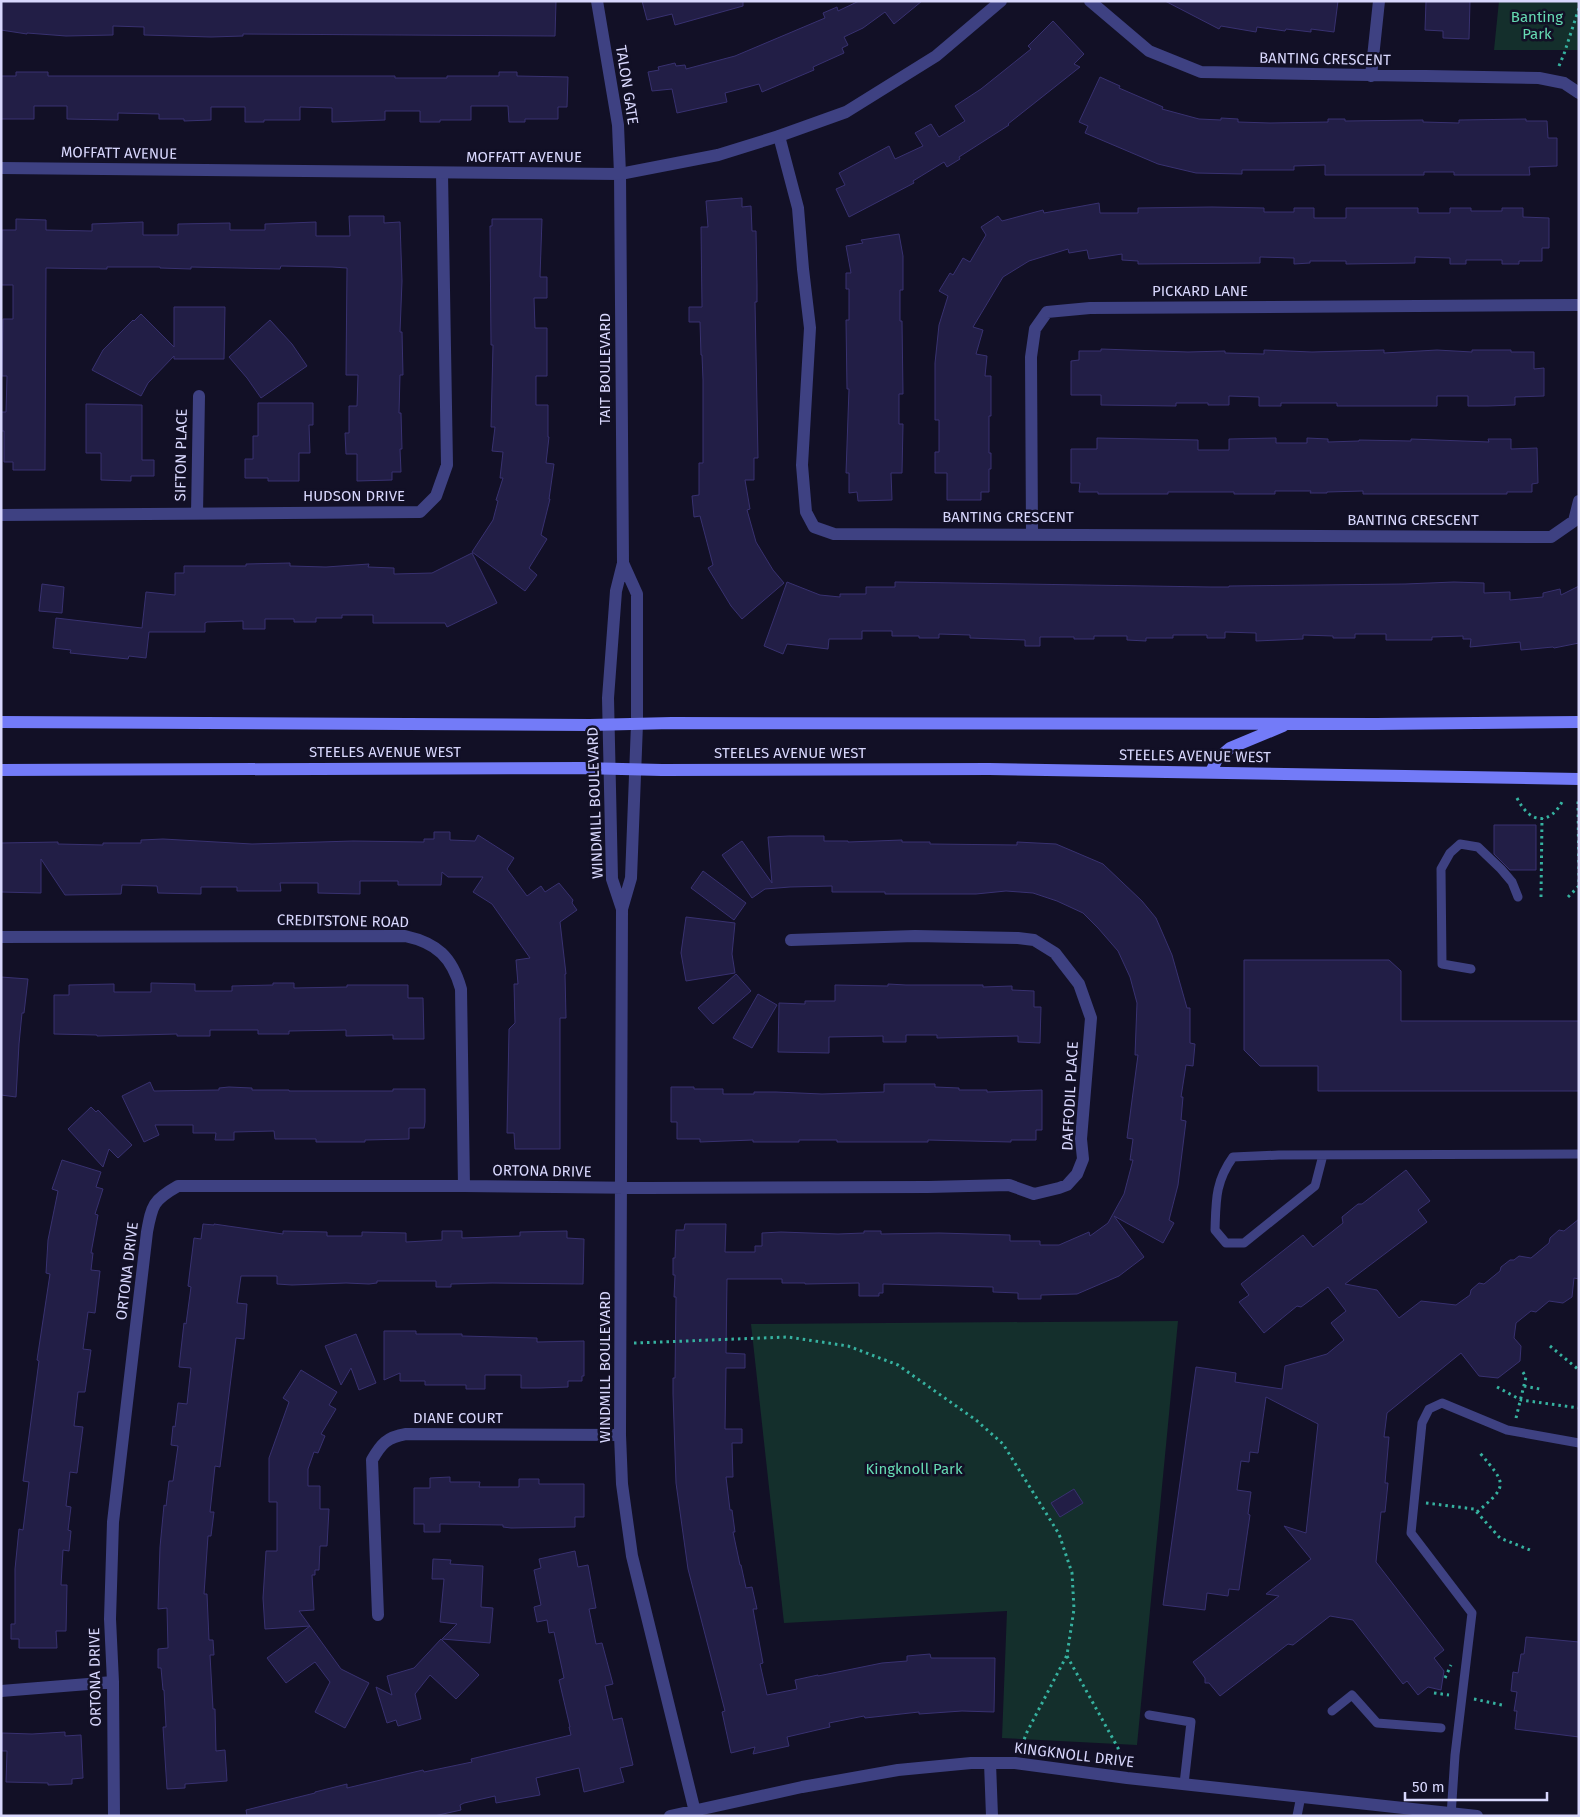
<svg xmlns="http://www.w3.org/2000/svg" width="1580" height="1817" font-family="'Fira Sans',sans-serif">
	<rect width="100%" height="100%" fill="#121026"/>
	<path fill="#142f2c" d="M1499 1H1579V50H1494Z
		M1178 1321 1137 1745 1002 1738 1007 1611 784 1623 751 1324Z"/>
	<path fill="#221e46" stroke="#383170" d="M1 1H556L555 36 243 34V36L211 37 144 35V27L113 26V35L66 36 27 33V34L1 30Z
		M642 1H743V6L675 25 672 14 647 20Z
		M859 1H922L894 24 885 12 863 28 844 37 848 45 842 48 844 53 813 67 814 70 762 92 759 84 725 93 727 102 677 113 672 89 652 91 648 72 659 70 658 67 675 63 676 66 685 65 686 69 735 56 825 18 823 13 837 7 838 11Z
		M1165 1H1338L1334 32 1311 29V32L1286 29 1285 31 1257 27 1256 32 1221 26 1219 29Z
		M1426 1H1470L1469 39 1443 38V31L1425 30Z
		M1053 21 1084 54 1074 64 1080 67 1008 124 1009 125 959 157 960 159 947 167 944 162 913 181 914 183 849 217 836 189 845 185 839 173 889 146 895 159 923 146 915 133 931 124 939 137 965 121 955 106 981 89 1031 49 1028 46Z
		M16 72H48V76H395V78H447V76H499V72H517V76L568 77 567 107H558V119H525V122H509L508 106H471V120H440V122H420V111H385V120L332 122V108L300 107V120H264V122H245V107H211V120L184 121V119H159V114L118 113V120L67 119V106H34V119H1V76H16Z
		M1100 77 1120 86 1119 88 1163 107 1162 109 1199 119 1221 120V118L1238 119V122L1270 123 1328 122V119H1345V121L1423 120V122L1459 123V120L1526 119V121H1547L1548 138H1557V166L1529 167 1530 175H1454V172H1424V175H1325V165L1294 166V170H1242V174L1196 173 1158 164 1085 133 1088 126 1079 122Z
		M742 198V207L751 206 752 231H756L757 285V302H755L758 458H754V480H745L750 509 747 510 756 542 773 570 784 583 742 619 731 606 708 568 713 565 700 516 694 517 692 496 699 495V463H703V380L702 355H701L700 322H689V307H702L701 227H708L706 201Z
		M1099 203 1100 213H1138V208L1212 207 1264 208V212H1294V208H1314V218H1346V208H1418V213H1450V208H1471V211H1502V208H1523V217L1549 218V248H1542V261H1519V264H1502V260H1466V264H1450V258L1415 257V263L1346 264V261H1310V263L1294 264V258L1260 257V263L1138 264V261L1122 260V254L1089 259 1087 250 1069 253 1068 249 1029 261 1003 277 973 327 983 330 976 354 987 356 985 376H991V416H989V453H991V469H989V492H981V500H947V473H935V452H939V420H935V363L939 325 948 296 939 291 950 273 953 275 963 258 970 262 986 235 981 227 998 216 1002 221 1043 210 1044 213Z
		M349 216H384V223L400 222 402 281 400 332H402L403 375H400L399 413H401L402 449H400L401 472H392V480L357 481V454H346L345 433H349V406H357L358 375H346L347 268 332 267 281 266 280 269 191 267V269L160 268V267H107V269L46 268 45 470H13V462H4V431H1V412H6L7 376H2L3 319H13V285H1L2 230H16V219L46 220V230L92 231V224L143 222V235H178V224L230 223V230H265V224L316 222V236H350Z
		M492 219H542L540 277H547V298H534L535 328H547V376H536V405H548V437H549L546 463 554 464 549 499H550L541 535 547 539 529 568 537 575 525 591 472 552 493 520 498 501 496 500 503 478H500L503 452 492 451 495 427H491L493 345H491L490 226H492Z
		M899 234 903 256V290H900V321H902L903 394H899V424H903L902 473H891L892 500 858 501 857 492 849 493V473H846L849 389H847L846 320H849V289H846V273H851L846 246 863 243 861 240Z
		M174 307H225L224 359H174V356L148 383 141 396 92 370 103 350 133 320 134 321 141 314 174 347Z
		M270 320 292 344 307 366 261 398 247 378 229 357Z
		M1101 349 1188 352 1225 351V353L1264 354V350L1312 352 1384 350V353L1437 350 1472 352V350H1511V352H1534V369L1544 368V396L1515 397V405L1488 406H1468V396H1437V406H1337V403H1281V406H1259V397L1229 396V405H1208V403H1176V406L1101 405V395H1071V361L1079 360V351H1101Z
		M258 403H313V425H309L310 453H299V481H268V478H245V459H253V436H258Z
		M86 404 142 405V460H154V476H131V481L101 480V453H86Z
		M1097 438 1198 440V450H1229V439L1276 438V443H1307V438L1328 439V442L1359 441V440L1411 441V439L1489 442 1488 439H1511V449L1537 448 1538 483 1532 484V492H1507V494H1363V491L1327 492V493H1310L1311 491H1275V494H1234V492H1168V494H1098V492H1079L1080 483H1071V449H1097Z
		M472 553 497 603 447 627 445 623H373V615H342V618H316V622H294V619H265V629H243V621L207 622 205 623V632H149L146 658 129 656 128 659 70 653 71 650 53 648 56 618 142 628 146 592 175 595V573H184V566H246V564L290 563V566L326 567 369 564 368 567 394 568V574L432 573Z
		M787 582 820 595 840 597V594H866V587H895V582L1211 587H1229V586L1405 584 1454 582 1484 583V593L1510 592V600L1543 597V593L1560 589 1561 595 1579 586V643L1554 648 1553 647 1521 650 1520 642 1470 647 1471 639H1463V636L1432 637V640H1386V634H1355V638H1333V636L1303 635V639L1256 641V633L1225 632V638H1207V635H1173V638H1146V641L1127 640V636H1094V639H1074V637H1040V646H1025V640L970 638V635L939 634V638H919V636H892V631H862V639H829L828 649 787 644 783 654 764 646Z
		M42 584 64 587 62 613 39 611Z
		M1494 825H1536V870H1510L1494 854Z
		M434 832H450V840L475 841 478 835 514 858 507 869 527 896 541 886 545 892 559 883 573 900 572 903 577 910 560 922 566 974H565L566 1018H560V1149H515L514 1133H507L509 1029 515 1023 514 984H518L516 960 530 958 492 904 473 892 483 877H448L442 872 441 885H398V881H360V894L318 893V883H280L281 891H237V887H201V894L158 893 157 886 122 885 121 894 65 895 41 859V893L1 892V843L58 842V844L103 845V843H141V840L163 839 252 844 353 841 424 842V839H434Z
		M789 836H824V841H848V842L902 840V842H930V844L1017 845V842L1056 844 1103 864 1142 901 1156 918 1172 955 1187 1008H1190V1043L1195 1044 1193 1066 1186 1065 1181 1097H1183L1181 1120 1186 1121 1178 1185 1169 1220 1174 1223 1163 1243 1114 1216 1144 1257 1119 1276 1077 1294 1041 1295V1299H1018V1293L993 1292V1287L883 1284V1293H879V1296H859V1283L805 1284V1283H782V1279H727L726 1353 745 1354V1368H726L725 1429H742V1443H732L733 1477H726L730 1510H732L735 1532H733L740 1565H741L746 1588 752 1587 757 1609H753L763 1663 760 1664 767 1695 797 1689 795 1680 818 1675V1676L882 1663 907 1661V1656L930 1654 931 1658H995L994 1712 962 1711 919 1714V1712L865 1718 864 1716 829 1723 830 1727 787 1737 789 1746 753 1754 755 1747 731 1753 722 1712 725 1711 688 1569 676 1483 673 1394V1378H675L676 1297H674L675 1275H673V1258H675L676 1230H684L685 1224H726L725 1252H755V1246H762V1233L781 1232 838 1234 864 1233V1231H881V1234L939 1233 1010 1235V1241H1040V1245H1059L1089 1232 1090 1236 1108 1223 1124 1194 1133 1160H1130L1133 1139 1127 1138 1138 1055H1135L1137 1003 1130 977 1118 951 1098 928 1083 913 1057 901 1033 893 1006 891 976 894H885V892H832V886L790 887 765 889 752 898 722 855 742 841 772 883 768 837Z
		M703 871 746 903 734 920 691 888Z
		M686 917 735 923 732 954 735 973 686 981 681 953Z
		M1244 960H1389L1401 971V1021H1579V1091H1318V1066H1260L1244 1050Z
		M736 974 751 991 713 1024 698 1008Z
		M1 977 28 979 24 1013H22L19 1044 16 1097 1 1095Z
		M151 983 195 984V991H232V986L273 985V983H294V988L347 987V985H408V998H423L424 1039H393V1035L346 1036V1030L289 1031V1034H258V1030H210V1036H177V1034L97 1036V1035L54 1034V995H69V985L114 984V992H151Z
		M888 984 906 985H983V987L1012 986V990L1034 991V1007H1041L1040 1043 1018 1042V1036L937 1038V1035H906V1042H883V1036L829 1037V1053L778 1052 779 1003 805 1004V1001H835V985L888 986Z
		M758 994 777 1005 752 1048 733 1038Z
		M150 1082 154 1091 219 1090V1088L229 1087 252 1088V1090H289V1091H393V1089H425V1122L424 1128H409V1139L365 1140V1142H316V1139H275L274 1131 234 1132V1140H215L216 1133H193V1125H155L159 1135 144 1142 122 1096Z
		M884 1084H935V1087L959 1088V1090H987V1092L1042 1090V1130H1036V1140H1011V1142L928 1140V1142H837V1140H799V1142H753V1140L700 1142V1139H677V1122H671V1087H694V1089H723V1094H754V1092H776L822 1094 884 1092Z
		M91 1107 96 1112 98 1110 132 1145 118 1158 109 1149 103 1167 68 1129Z
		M62 1160 101 1172 96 1187 103 1189 95 1214 98 1215 91 1253H93L91 1270 100 1271 95 1313 88 1312 83 1349 91 1350 85 1392H78L74 1426 83 1427 77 1473 70 1472 66 1506 71 1507 68 1530 71 1531 69 1551 63 1550 61 1585H67L66 1631H56L57 1648H19V1639H11V1624H15V1569L19 1529 23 1530 29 1482 23 1481 39 1361 37 1360 50 1274 46 1273 48 1240 58 1191 52 1189Z
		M1406 1170 1430 1201 1418 1210 1427 1222 1345 1284 1377 1290 1399 1318 1421 1301 1456 1305 1470 1295 1471 1290 1479 1283 1484 1284 1500 1271 1501 1267 1510 1260H1514L1519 1256 1531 1258 1549 1243 1550 1238 1559 1230 1564 1231 1579 1219V1279L1574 1278 1572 1297 1563 1303 1549 1301 1536 1312 1531 1311 1516 1323 1514 1338 1521 1346 1520 1361 1498 1378 1479 1376 1461 1353 1387 1413 1384 1437H1389L1385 1483H1388L1385 1512H1381L1376 1562 1444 1650 1434 1658 1444 1671 1441 1690 1428 1687 1418 1695 1407 1681 1403 1684 1353 1620 1330 1616 1293 1645 1288 1644 1220 1696 1209 1683H1205V1678L1193 1662 1279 1596 1266 1594 1311 1559 1284 1526 1306 1533 1318 1424 1266 1397 1258 1453 1250 1452 1249 1462 1241 1461 1237 1490 1251 1492 1248 1514 1250 1515 1239 1590 1229 1589 1228 1596 1207 1593 1205 1610 1163 1605 1196 1367 1236 1373 1235 1382 1282 1389 1285 1366 1327 1354 1344 1340 1331 1323 1346 1311 1328 1287 1301 1307 1297 1306 1264 1333 1239 1302 1249 1295 1241 1284 1303 1235 1313 1247 1343 1223 1342 1217 1358 1204H1362Z
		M203 1224 214 1225V1224L283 1234V1231L327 1232V1236H362V1232L406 1233V1242L442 1240V1231H462V1238L520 1236V1232L567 1231V1238L584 1239 583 1284 492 1283 451 1284V1287H436V1281H377V1283L369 1284 346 1283 292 1285 277 1284V1276H241L237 1303 247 1304 244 1339 236 1338 220 1467 215 1466 210 1512H214L211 1536H208L204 1594H207L209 1640H213L214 1655H210L213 1709H215L216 1751 225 1750 227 1781 185 1784V1788L167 1789 163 1727H166L164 1690H163L161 1668H158V1649L168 1648 167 1608 158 1609 160 1547 164 1505 166 1506 169 1481H173L178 1446 171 1445 173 1426 175 1427 178 1403 187 1404 191 1368 179 1367 184 1323 186 1324 191 1287 188 1286 194 1238 201 1239Z
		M384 1331H416V1334H462V1336L537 1338V1342L584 1341V1376H582V1381H568V1387L540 1388H521V1375H485V1389H466V1385H425V1381H400V1373L384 1380Z
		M356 1334 376 1383 359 1390 351 1368 341 1385 325 1346Z
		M301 1370 337 1392 329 1405 336 1409 321 1434 325 1436 318 1453 314 1452 308 1469V1486H320V1509H329L327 1546H320L319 1570H315V1575H312L314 1610 299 1611 341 1669 369 1683 345 1728 315 1712 330 1682 315 1662 286 1683 267 1658 310 1626 265 1629 263 1598 266 1551H277V1502H269V1458L289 1402 283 1398Z
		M450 1477V1482H480L479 1487H519V1479H539V1484H584V1517H575V1527L511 1528 503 1527V1525L440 1524V1532H424V1524H414V1488H430V1478Z
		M1074 1489 1083 1503 1060 1517 1051 1503Z
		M575 1551 578 1567 588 1565 596 1608 589 1609 596 1644 602 1643 613 1684 605 1686 613 1720 622 1718 633 1765 620 1768 624 1782 584 1792 579 1768 536 1778 540 1795 496 1803 495 1796 464 1803 460 1805 461 1810 434 1816H247L246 1810 315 1793V1792L347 1784V1788L423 1770 424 1772 472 1762 471 1759 571 1735 569 1727H570L559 1680 564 1678 554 1632 549 1633 547 1620 537 1622 534 1607 541 1605 534 1570 541 1568 539 1559Z
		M433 1559 451 1560 450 1564 483 1566 481 1607 493 1608 490 1643 442 1639 457 1624 440 1622 444 1579H432Z
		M1526 1637 1579 1642V1737L1515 1729 1517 1711H1514L1517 1692 1511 1691 1513 1672 1518 1673 1521 1654H1524Z
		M441 1639 479 1675 456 1699 430 1675 415 1694 421 1719 398 1726 396 1720 387 1723 376 1687 392 1695 387 1676 414 1668Z
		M65 1732V1736L81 1735 83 1778 72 1779V1784L48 1785V1783L6 1782 7 1751H2V1733L32 1734Z"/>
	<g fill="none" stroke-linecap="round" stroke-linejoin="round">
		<path stroke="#36b2a0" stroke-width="3" stroke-dasharray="2.5 4" stroke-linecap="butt" d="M1559 66 1564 54 1579 8
			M1517 798C1530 824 1550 826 1563 800
			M1541 897 1542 818
			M1568 897 1579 886 1578 800
			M1578 1288H1579
			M634 1343 788 1337 848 1346 898 1365 976 1420 1003 1444 1059 1534 1072 1573 1074 1609 1067 1655 1027 1732 1020 1750
			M1550 1346 1579 1370
			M1524 1386 1540 1389
			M1497 1387 1521 1400 1579 1408
			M1516 1418 1526 1377 1521 1369
			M1426 1503 1474 1509 1500 1538 1530 1550
			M1477 1512C1509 1485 1506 1484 1480 1453
			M1067 1656 1118 1748 1122 1763
			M1445 1678 1451 1665
			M1434 1693 1449 1695
			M1474 1699 1502 1705"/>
		<path stroke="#3e4182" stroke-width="9" d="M1471 969 1442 964 1441 869 1450 853 1460 844 1478 847 1501 869 1512 882 1518 897
			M1323 1155 1315 1186 1244 1243H1226L1215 1230C1216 1201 1215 1182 1233 1157L1279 1155 1579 1154
			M1332 1711 1352 1695 1377 1723 1441 1728
			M1149 1715 1191 1722 1184 1784
			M1297 1816 1301 1796
			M1451 1816 1455 1755 1472 1613 1411 1533 1422 1423 1429 1409 1442 1403 1507 1430 1579 1443"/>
		<path stroke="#3e4182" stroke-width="12" d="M597 1 618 125 620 174 623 563 616 591 608 698 612 879 622 909
			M1090 1 1149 51 1201 72 1539 78 1564 83 1579 93
			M1371 76 1379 1
			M779 136 798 208 803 269 810 328 802 465 806 512 814 527 834 534 1551 537 1574 521 1579 501
			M197 514 199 396
			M1 515 420 512 436 496 447 465 442 173
			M1032 533 1031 357 1035 329 1047 312 1090 308 1579 305
			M623 563 637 594V724L631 878 622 909 620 1435 622 1484 632 1556 696 1816
			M1 937 405 936C437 943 452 957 461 989L464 1186
			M378 1615 372 1460C381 1444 387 1437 406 1434L620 1435
			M1 1691 113 1682
			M990 1763 992 1816
			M114 1816 113 1682 110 1619 113 1522 147 1232C152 1205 153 1200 178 1186H464L648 1188 928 1187 1009 1185 1034 1194 1059 1188 1067 1185 1077 1174 1083 1159 1081 1139 1091 1018 1079 984 1055 953 1034 940 1018 938 915 936 791 940
			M670 1816 802 1787 898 1770 971 1763H1015L1127 1778 1477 1816"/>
		<path stroke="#3e4182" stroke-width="12" d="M1 168 620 174 718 155 779 136 846 112 936 56 1001 1"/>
		<path stroke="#737bf8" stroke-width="12" d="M1 722 590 725 672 723 1376 724 1579 722
			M1 770 582 768 662 770 989 769 1579 779
			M1211 772 1217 759 1230 748 1283 726"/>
	</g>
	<g text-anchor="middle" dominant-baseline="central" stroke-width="5" stroke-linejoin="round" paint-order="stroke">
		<g font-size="15" fill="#66dab3" stroke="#121026">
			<text x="1537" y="17">Banting<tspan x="1537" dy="17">Park</tspan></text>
			<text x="914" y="1469">Kingknoll Park</text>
		</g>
		<g font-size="15" fill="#d8d7fd" stroke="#121026">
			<text transform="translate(1325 59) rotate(1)">BANTING CRESCENT</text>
			<text transform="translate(627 85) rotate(81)">TALON GATE</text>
			<text transform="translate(119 153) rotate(1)">MOFFATT AVENUE</text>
			<text x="524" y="157">MOFFATT AVENUE</text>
			<text x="1200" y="291">PICKARD LANE</text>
			<text transform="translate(605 369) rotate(-90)">TAIT BOULEVARD</text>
			<text transform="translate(181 455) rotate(-89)">SIFTON PLACE</text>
			<text x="354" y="496">HUDSON DRIVE</text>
			<text x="1008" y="517">BANTING CRESCENT</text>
			<text x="1413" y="520">BANTING CRESCENT</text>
			<text x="385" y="752">STEELES AVENUE WEST</text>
			<text x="790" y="753">STEELES AVENUE WEST</text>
			<text transform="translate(1195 756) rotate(1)">STEELES AVENUE WEST</text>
			<text transform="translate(595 803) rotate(-92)">WINDMILL BOULEVARD</text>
			<text transform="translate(343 921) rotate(1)">CREDITSTONE ROAD</text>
			<text transform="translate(1070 1096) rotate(-87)">DAFFODIL PLACE</text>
			<text transform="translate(542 1171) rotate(1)">ORTONA DRIVE</text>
			<text transform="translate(127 1271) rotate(-83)">ORTONA DRIVE</text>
			<text transform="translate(605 1367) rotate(-90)">WINDMILL BOULEVARD</text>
			<text x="458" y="1418">DIANE COURT</text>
			<text transform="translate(95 1677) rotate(-91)">ORTONA DRIVE</text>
			<text transform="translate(1074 1755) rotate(7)">KINGKNOLL DRIVE</text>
		</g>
	</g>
	<rect width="1580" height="1817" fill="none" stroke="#d8d7fd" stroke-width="5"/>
	<path d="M1405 1792v8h142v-8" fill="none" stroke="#d8d7fd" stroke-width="2.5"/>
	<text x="1412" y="1792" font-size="15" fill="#d8d7fd" stroke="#121026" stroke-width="4" paint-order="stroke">50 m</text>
</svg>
